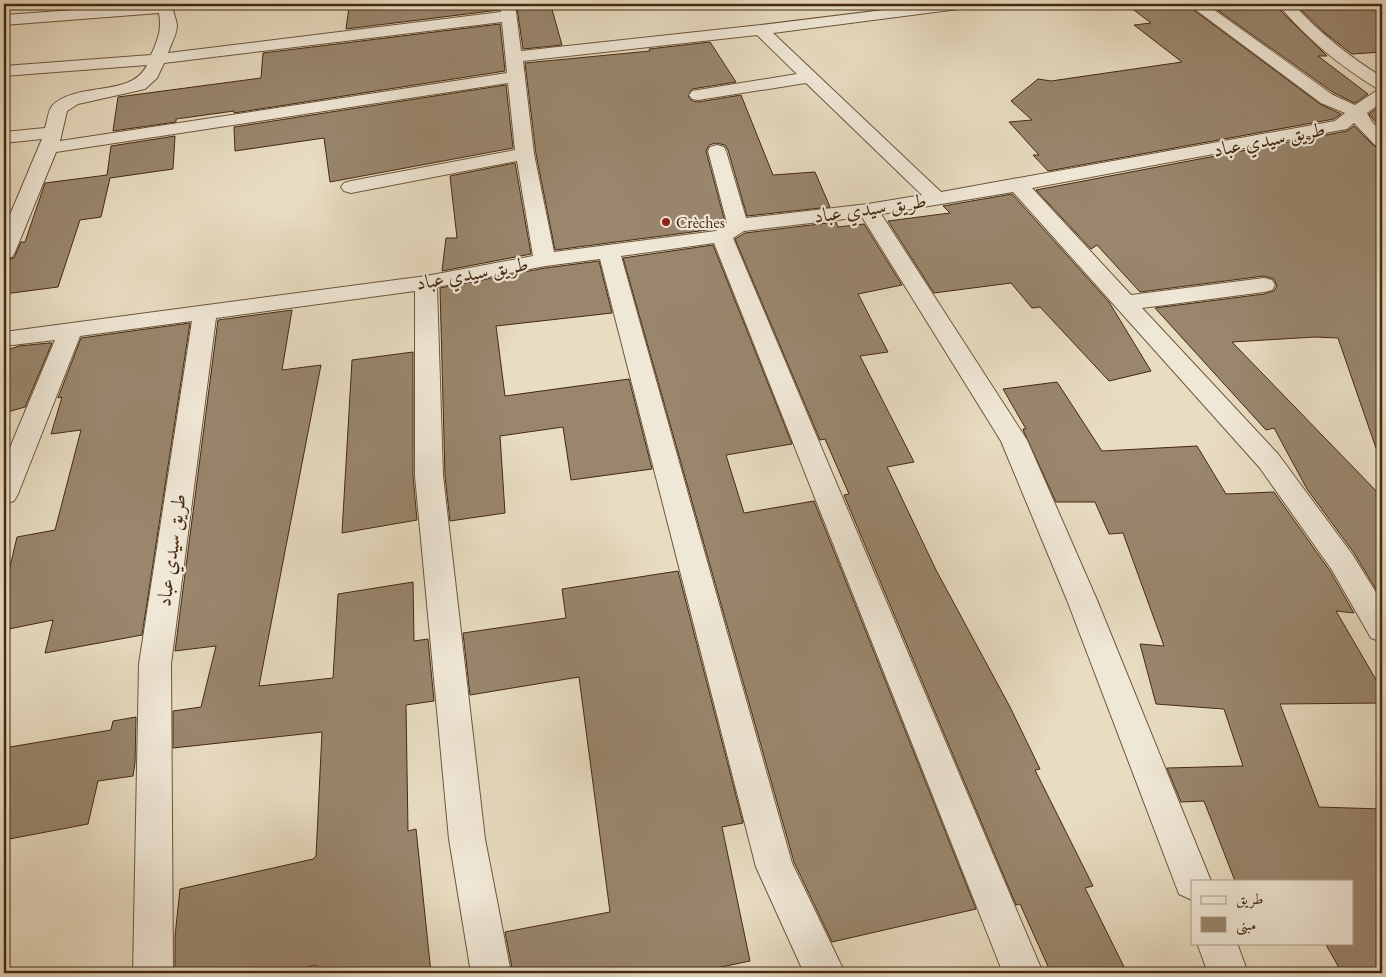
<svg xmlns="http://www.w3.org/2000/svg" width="1386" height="977" font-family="'EB Garamond',Amiri,serif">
	<rect width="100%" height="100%" fill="#e8dcc1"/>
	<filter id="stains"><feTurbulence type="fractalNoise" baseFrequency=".004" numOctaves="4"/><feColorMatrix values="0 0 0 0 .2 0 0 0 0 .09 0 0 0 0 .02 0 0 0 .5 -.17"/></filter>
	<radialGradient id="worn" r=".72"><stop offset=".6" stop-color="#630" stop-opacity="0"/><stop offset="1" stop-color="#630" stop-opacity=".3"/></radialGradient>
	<path fill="#99866d" stroke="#442911" d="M402 4H496L497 10H499L346 29 349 7Z
		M1126 4H1188L1191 8 1320 104 1341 114 1334 119 1048 171 1033 155H1039L1009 122 1032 120 1011 101 1038 79 1051 81 1182 62 1134 25 1151 23Z
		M1209 4H1279L1280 10 1292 22 1327 56H1318L1368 94 1355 103 1334 93Z
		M1295 4H1371L1382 11V52L1352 54 1325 33Z
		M551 6 562 45 523 49 517 8Z
		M500 24 505 71 234 113V111L176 119V122L113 131 118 97 261 78 263 53Z
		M710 42 736 82 692 89 688 96 692 101 698 102 741 95 773 175 815 172 830 207 747 216 728 150 725 145 716 143 709 145 706 151 725 222 715 229 555 250 536 154 525 63 650 51 649 49Z
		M506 85 513 148 330 182 324 138 235 151 234 127Z
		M1381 105 1382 106V130L1369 114Z
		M1354 126 1374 146 1382 148V450L1377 451 1338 338 1315 337 1232 342 1382 497V599L1354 553 1307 489 1274 428 1266 430 1155 308 1264 294 1274 291 1277 286 1274 279 1264 276 1140 292 1097 245 1091 249 1036 190 1347 131Z
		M175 136 173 169 110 178 101 217 80 220 58 287 4 294V270L8 259 14 258 21 242H25L45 183 107 175 111 146Z
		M515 163 531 254 442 271 446 238H457L450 176Z
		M1012 194 1109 302 1151 371 1109 381 1040 307 1032 308 1011 283 934 293 888 221 950 213 943 206Z
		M836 222 838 227 864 224 902 285 858 294 888 352 860 356 914 462 887 467 936 570 1010 707 1040 769 1035 770 1093 886 1085 888 1127 973H1051L1020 904 1016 905 844 495 849 494 825 439 820 440 735 239 745 233Z
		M713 245 792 444 726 455 744 513 814 501 976 909 832 942 794 862 623 258Z
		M599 261 612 313 496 326 505 396 629 379 652 469 571 480 563 427 500 436 505 513 450 521 445 476 440 288 545 268Z
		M292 310 282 370 321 365 259 686 333 678 338 594 413 582 414 641 428 639 434 701 406 705 408 831 416 829 431 973H317L316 965 282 973H175V936L180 889 313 859 316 856 322 732 173 748V711L201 707 216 646 175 651 218 320Z
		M190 323 142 635 45 653 53 620 4 630V592L17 537 55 530 81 430 51 434 62 397 58 398 81 338Z
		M49 343H52L25 407 4 413V351L19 346Z
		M413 352V476L417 520 342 533 352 360Z
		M1057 382 1102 451 1197 446 1226 494 1274 492 1330 571 1354 613 1336 611 1382 690V703L1280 704 1319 807 1382 809V973H1342L1325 943H1352V881H1235L1204 801 1181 802 1167 768 1243 766 1224 709 1156 704 1140 644 1164 646 1123 533 1109 534 1095 502H1056L1024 432 1023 429H1026L1003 389Z
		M678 571 743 823 722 827 750 961 692 973H513L505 932 610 912 579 677 470 695 463 633 566 618 562 589Z
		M136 717 135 763 133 776 98 781 88 824 4 840V748L111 730 113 721Z"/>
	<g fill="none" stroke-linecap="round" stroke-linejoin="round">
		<g stroke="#6d563d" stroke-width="2">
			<path id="minor" d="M159 4H173C172 12 176 17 177 25 177 34 171 44 168 53L501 12V4H515L521 51 761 25 932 4H973L971 7 966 8 773 33 941 192 1335 121 1345 113 1321 103 1192 7 1190 4H1206L1333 95 1355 105 1376 91 1382 90V102L1367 113 1372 122 1382 132V146L1375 145 1354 123 1347 129 1341 130 1032 188 1131 295 1264 278 1272 280 1275 285 1272 290 1264 292 1142 308 1278 454 1352 554 1382 602V642L1371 638 1332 570 1260 468 1013 192 881 214 1027 440 1097 600 1211 881H1192V900L1179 894 1067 600 1001 441 862 217 744 231 733 238 1043 973H1003L714 243 621 256 792 863 845 973H804L756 867 600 259 545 266 437 287 443 476 485 839 511 973H471L449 839 415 476V291L216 318 171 664 173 973H133L139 664 192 321 80 336 18 494 14 501 4 504V462L55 340 4 346V332L426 276 533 256 517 161 351 193 344 191 341 187 344 183 351 181 515 150 508 83 56 152 15 252 12 257 4 258V229L42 139 4 143V132L45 128C47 122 48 111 52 106 76 81 132 98 147 65L4 76V66L151 55C158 40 162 29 159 13L4 25V15ZM502 22 507 73 60 141 67 111 78 104 145 89 157 78 164 63ZM757 35 797 74 698 90 692 91 689 95 692 99 698 100 806 83 922 195 868 204 746 218 726 151 724 147 717 145 710 147 708 151 727 223 716 231 554 252 534 154 523 61Z
				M1281 4H1293C1320 33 1348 56 1382 77V89L1376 88C1338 64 1312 43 1282 9L1280 6Z
				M1197 943H1237L1248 973H1208Z"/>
		</g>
		<use href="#minor" fill="#f0e8d7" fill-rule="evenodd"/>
	</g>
	<circle fill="#8f2418" stroke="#f0e8d7" stroke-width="2" cx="666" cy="222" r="5"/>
	<g text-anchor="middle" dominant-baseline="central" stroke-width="4.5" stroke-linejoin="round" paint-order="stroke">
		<g font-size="16" fill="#442911" stroke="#f0e8d7" text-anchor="start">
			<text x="676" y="222">Crèches</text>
		</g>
		<g font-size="20" fill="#442911" stroke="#f0e8d7">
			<text transform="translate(1269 139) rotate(-11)">طريق سيدي عباد</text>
			<text transform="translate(870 208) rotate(-8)">طريق سيدي عباد</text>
			<text transform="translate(472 273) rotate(-10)">طريق سيدي عباد</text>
			<text transform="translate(171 550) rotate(-82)">طريق سيدي عباد</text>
		</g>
	</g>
	<rect width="1386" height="977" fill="none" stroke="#e8dcc1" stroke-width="20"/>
	<rect x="5" y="5" width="1376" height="967" fill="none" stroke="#442911" stroke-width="2.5"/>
	<rect x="10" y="10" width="1366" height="957" fill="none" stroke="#442911"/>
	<rect x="1191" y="880" width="162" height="65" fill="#f0e8d7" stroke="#ab9c88"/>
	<rect x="1201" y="896" width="25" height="8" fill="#f0e8d7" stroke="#ab9c88"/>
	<text x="1236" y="904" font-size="15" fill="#442911">طريق</text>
	<rect x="1201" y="917" width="25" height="15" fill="#99866d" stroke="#ab9c88"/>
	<text x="1236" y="930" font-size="15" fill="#442911">مبنى</text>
	<rect width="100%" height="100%" filter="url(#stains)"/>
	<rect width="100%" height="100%" fill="url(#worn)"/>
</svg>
